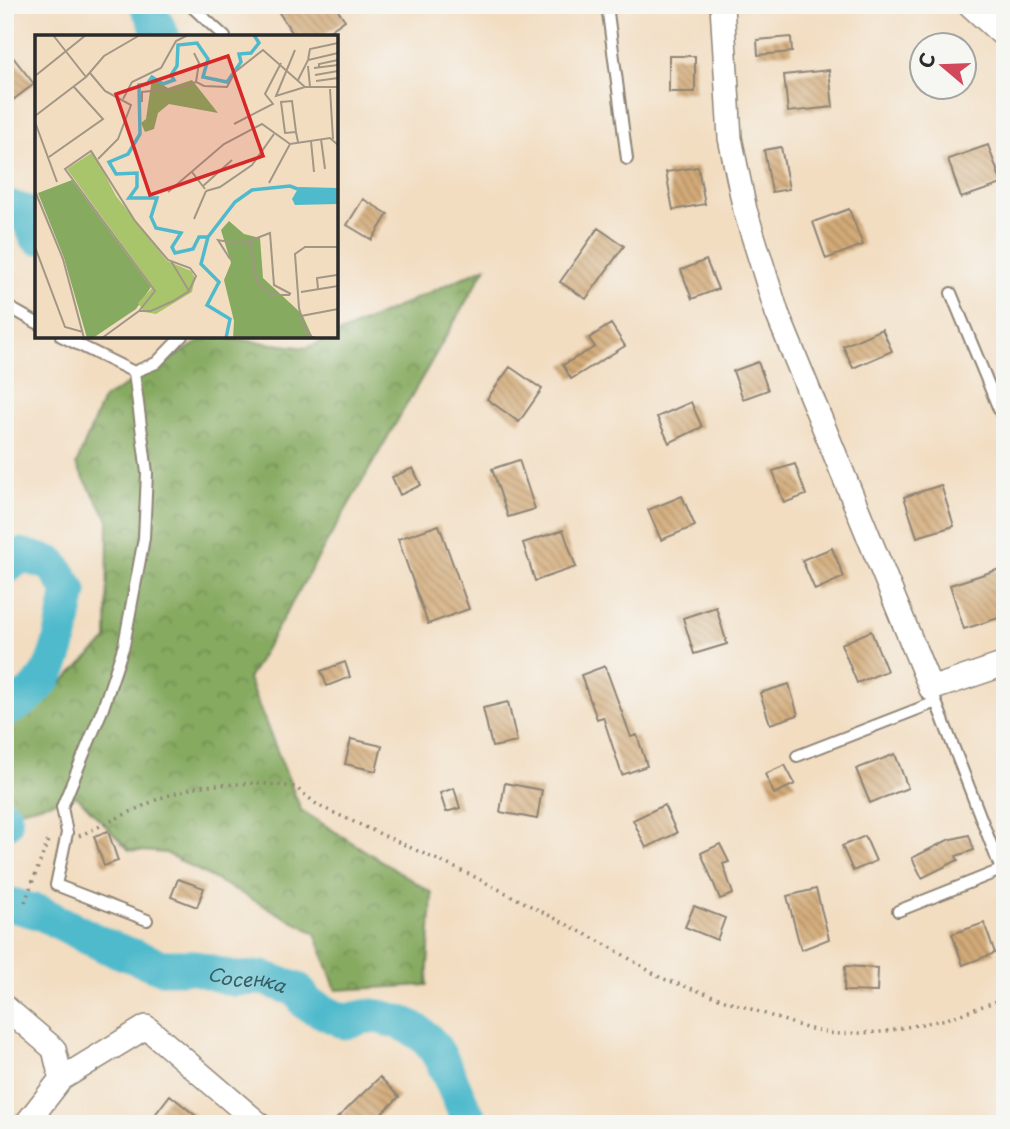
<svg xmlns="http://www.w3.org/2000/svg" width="1010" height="1129" font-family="'Playpen Sans',sans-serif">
	<defs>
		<pattern id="forest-crowns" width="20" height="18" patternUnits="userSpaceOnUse" patternTransform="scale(1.75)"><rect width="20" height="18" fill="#86aa60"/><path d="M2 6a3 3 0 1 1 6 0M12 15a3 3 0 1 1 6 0" fill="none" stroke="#6e8b4f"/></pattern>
		<pattern id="building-back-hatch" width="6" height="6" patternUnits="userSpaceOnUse" patternTransform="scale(1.75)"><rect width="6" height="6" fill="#d3aa78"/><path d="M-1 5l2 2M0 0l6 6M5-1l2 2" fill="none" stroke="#ab8b63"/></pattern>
	</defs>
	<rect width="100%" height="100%" fill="#f6f6f2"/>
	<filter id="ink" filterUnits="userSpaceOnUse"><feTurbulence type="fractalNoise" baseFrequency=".0143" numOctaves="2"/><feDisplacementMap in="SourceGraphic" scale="14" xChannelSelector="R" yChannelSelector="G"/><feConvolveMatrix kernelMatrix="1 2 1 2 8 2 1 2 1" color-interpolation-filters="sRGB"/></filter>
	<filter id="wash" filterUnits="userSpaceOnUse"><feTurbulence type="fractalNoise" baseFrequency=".00686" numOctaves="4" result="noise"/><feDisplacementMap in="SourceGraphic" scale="28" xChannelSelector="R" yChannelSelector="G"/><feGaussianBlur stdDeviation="1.57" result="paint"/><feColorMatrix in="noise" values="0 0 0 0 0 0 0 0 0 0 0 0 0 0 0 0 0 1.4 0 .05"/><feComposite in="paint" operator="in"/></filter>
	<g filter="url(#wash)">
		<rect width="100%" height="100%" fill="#f2ddc1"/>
		<path fill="url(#forest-crowns)" stroke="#586a46" stroke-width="2" d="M486 267 248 679 301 810 432 893 427 985 336 990 315 933 166 853 129 850 77 796 16 811 5 798V725L47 697 107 640 108 519 76 465 103 399 209 336 307 348Z"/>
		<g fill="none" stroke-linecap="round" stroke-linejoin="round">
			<g stroke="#4fbacc" stroke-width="35">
				<path d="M147 5 163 37"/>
				<path d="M5 206 24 212 37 237"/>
				<path d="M5 568 21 555 52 564 70 591C59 642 59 686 5 710"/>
				<path d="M5 817V823"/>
				<path id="s1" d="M5 903 41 913 106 946 162 967H193L233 979 263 978 298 990 307 1004 345 1022C371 1014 372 1014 398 1022 447 1037 447 1087 473 1124"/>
			</g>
		</g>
		<g id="blocks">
			<path fill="url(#building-back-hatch)" d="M274 5H334L345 20 321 37H295Z
				M791 37 792 52 758 55 757 40Z
				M5 47 34 84 5 106Z
				M669 56H695V92H669Z
				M829 70 833 107 788 112 784 75Z
				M988 145 1002 184 961 198 948 159Z
				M781 147 789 189 772 192 764 150Z
				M698 167 705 204 673 210 666 172Z
				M363 199 388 214 372 240 347 225Z
				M849 209 863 245 826 259 813 222Z
				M598 228 624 246 586 299 560 282Z
				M706 260 718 289 692 299 681 270Z
				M611 324 625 346 571 379 563 365 595 347 589 338Z
				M882 329 892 351 853 368 843 346Z
				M758 362 768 390 743 399 733 371Z
				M510 367 542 389 519 422 487 399Z
				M691 402 702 427 669 443 657 417Z
				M519 460 535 509 508 517 492 469Z
				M795 464 806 495 784 503 773 471Z
				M413 468 421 485 400 495 392 477Z
				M941 485 954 526 917 537 904 497Z
				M682 496 695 526 661 540 648 510Z
				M439 525 469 609 428 624 398 539Z
				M563 530 576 567 535 581 523 543Z
				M832 548 844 577 815 590 802 560Z
				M1000 569 1005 584V616L964 629 950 585Z
				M716 607 727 644 694 654 683 618Z
				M871 631 887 671 857 683 841 644Z
				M345 662 350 677 327 686 321 671Z
				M605 666 631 737 637 735 647 766 622 775 603 717 597 719 581 675Z
				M789 684 798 715 770 724 760 693Z
				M508 702 517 742 492 747 483 708Z
				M351 739 382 746 376 771 345 764Z
				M895 754 908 788 870 803 856 769Z
				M785 765 795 784 774 794 765 774Z
				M505 783 542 790 537 819 500 812Z
				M454 788 460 808 446 812 440 793Z
				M664 805 677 833 646 848 633 820Z
				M108 831 118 861 104 866 94 836Z
				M969 835 974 850 956 856 958 860 922 878 912 858 948 840Z
				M865 836 876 861 853 871 842 846Z
				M720 844 729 862 723 864 733 894 720 899 701 853Z
				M178 879 204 888 197 907 171 897Z
				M816 889 829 939 801 950 787 896Z
				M694 906 725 918 717 940 685 927Z
				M984 923 995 953 963 965 952 934Z
				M845 966 878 968 877 992 844 991Z
				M380 1077 399 1097 371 1124H331Z
				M170 1095 206 1124H148Z"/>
		</g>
	</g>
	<g filter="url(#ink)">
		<use href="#blocks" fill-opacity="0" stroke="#8e8476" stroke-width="2"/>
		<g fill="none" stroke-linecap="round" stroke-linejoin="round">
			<g stroke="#8e8476" stroke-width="14">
				<path id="lane" d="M190 5 225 37
					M607 5 627 159
					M951 293 1005 424
					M5 305 37 323
					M61 336 134 372 156 363 182 336
					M134 372 147 473 144 538 124 645 103 708 62 807 67 833 56 885 147 920
					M931 689 1005 880
					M797 756 936 702
					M898 911 1001 870"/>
			</g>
			<g stroke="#8e8476" stroke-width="26">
				<path id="street" d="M722 5 730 138 745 210 777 313 931 689 1005 664
					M970 5 1005 37
					M5 1007 54 1049 61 1079
					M26 1124 61 1079 146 1027 259 1124"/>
			</g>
			<path stroke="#8e8476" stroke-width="3.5" stroke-dasharray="2 5" stroke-linecap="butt" d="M79 836 160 798 199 786 257 783 295 787 319 806 475 877 612 948 661 978 806 1028 834 1034 882 1032 947 1019 1005 998
				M25 902 49 838"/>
			<use href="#lane" stroke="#fff" stroke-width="10"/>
			<use href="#street" stroke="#fff" stroke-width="23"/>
		</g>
	</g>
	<g text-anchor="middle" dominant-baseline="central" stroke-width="5" stroke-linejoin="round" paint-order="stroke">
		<g font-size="19" font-style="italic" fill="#385d63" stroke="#f6f6f2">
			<text stroke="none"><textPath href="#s1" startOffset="257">Сосенка</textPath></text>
		</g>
	</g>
	<g transform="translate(35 35)">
		<rect width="303" height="303" fill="#f2ddc1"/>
		<path d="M117 43 133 53 157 45 183 78 134 69 123 78 119 94 110 97 106 88 111 84ZM37 145 116 252 101 274 58 303H52L29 223 3 158ZM194 186 209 199 225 203 228 243 267 279 277 301 286 303H198L199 286 189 245 196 228 186 195Z" fill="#86aa60"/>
		<path d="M58 117 81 161 132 226 156 236 160 243 157 257 121 279 109 277 103 268 118 252 32 134Z" fill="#a9c56c"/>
		<path d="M264 152 303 153V169L260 170 257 164Z" fill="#4fbacc"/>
		<path fill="none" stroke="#4fbacc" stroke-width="3.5" d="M173 202 200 167 217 155 255 151 268 156M191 303 195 284 172 270 184 247 166 229 173 202H164L158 214 140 218 137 212 146 198 121 193 116 182 122 163H94L102 152V138L81 139 74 127 93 119 105 99 104 50 112 49 117 42 128 49 139 45 136 40 142 31 143 10 162 8 173 24 168 42 192 47 206 27 204 19 216 18 224 8 219 0"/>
		<path fill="none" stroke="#a29685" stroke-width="2" d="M18 0 51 42M260 15 241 61 270 52M159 18 164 28 161 47 169 51 192 52 200 37 228 15 270 52H303M273 25 275 14 303 8M273 31 275 52M284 32V29L303 25M279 33 303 30M55 38 70 56 96 70 83 104 63 124M280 40 303 36M0 41 51 0M263 45 273 25 303 18M281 46 303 43M295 54 298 104M88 64 97 47 126 33 141 6 153 0M107 67V57L145 53 161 47M0 81 51 42 69 21 105 0M0 87 22 147M199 89 238 69 230 59 246 28M261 97 257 66 246 67 250 98 261 97 263 107M286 104 290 134M276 106 279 137M14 122 68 84 39 52M157 137 170 154M234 148 255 109M168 151 197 125M0 156 28 224 49 303M171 156 185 152 217 130 239 99M133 157 189 109 227 89 255 109 295 103 303 110M159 184 171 156M215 206 222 248 237 260H255M0 212 30 292 48 297M195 224 183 205 206 209 235 198 239 250 256 259M136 226 154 256M283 254 282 243 302 240M266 257 303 251M266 281 303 274M67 303 104 276 120 256 30 134 56 116 100 186 133 225 155 233 161 241 154 256 138 266 116 276H104M278 303 270 295 264 273 260 219 270 212H303"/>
		<path fill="#d62828" fill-opacity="0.15" stroke="#d62828" stroke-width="3.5" d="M193 21 228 121 115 160 81 59Z"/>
		<rect width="303" height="303" fill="none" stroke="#2b2b2b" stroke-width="3.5"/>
	</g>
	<rect width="1010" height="1129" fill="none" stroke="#f6f6f2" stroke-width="28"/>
	<g transform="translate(943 66) rotate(289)"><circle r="33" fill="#f6f6f2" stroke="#a5a5a2" stroke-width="2"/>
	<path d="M0-5L12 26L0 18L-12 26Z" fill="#d1495b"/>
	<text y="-10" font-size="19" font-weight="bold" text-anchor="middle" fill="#2b2b2b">С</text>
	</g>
</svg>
